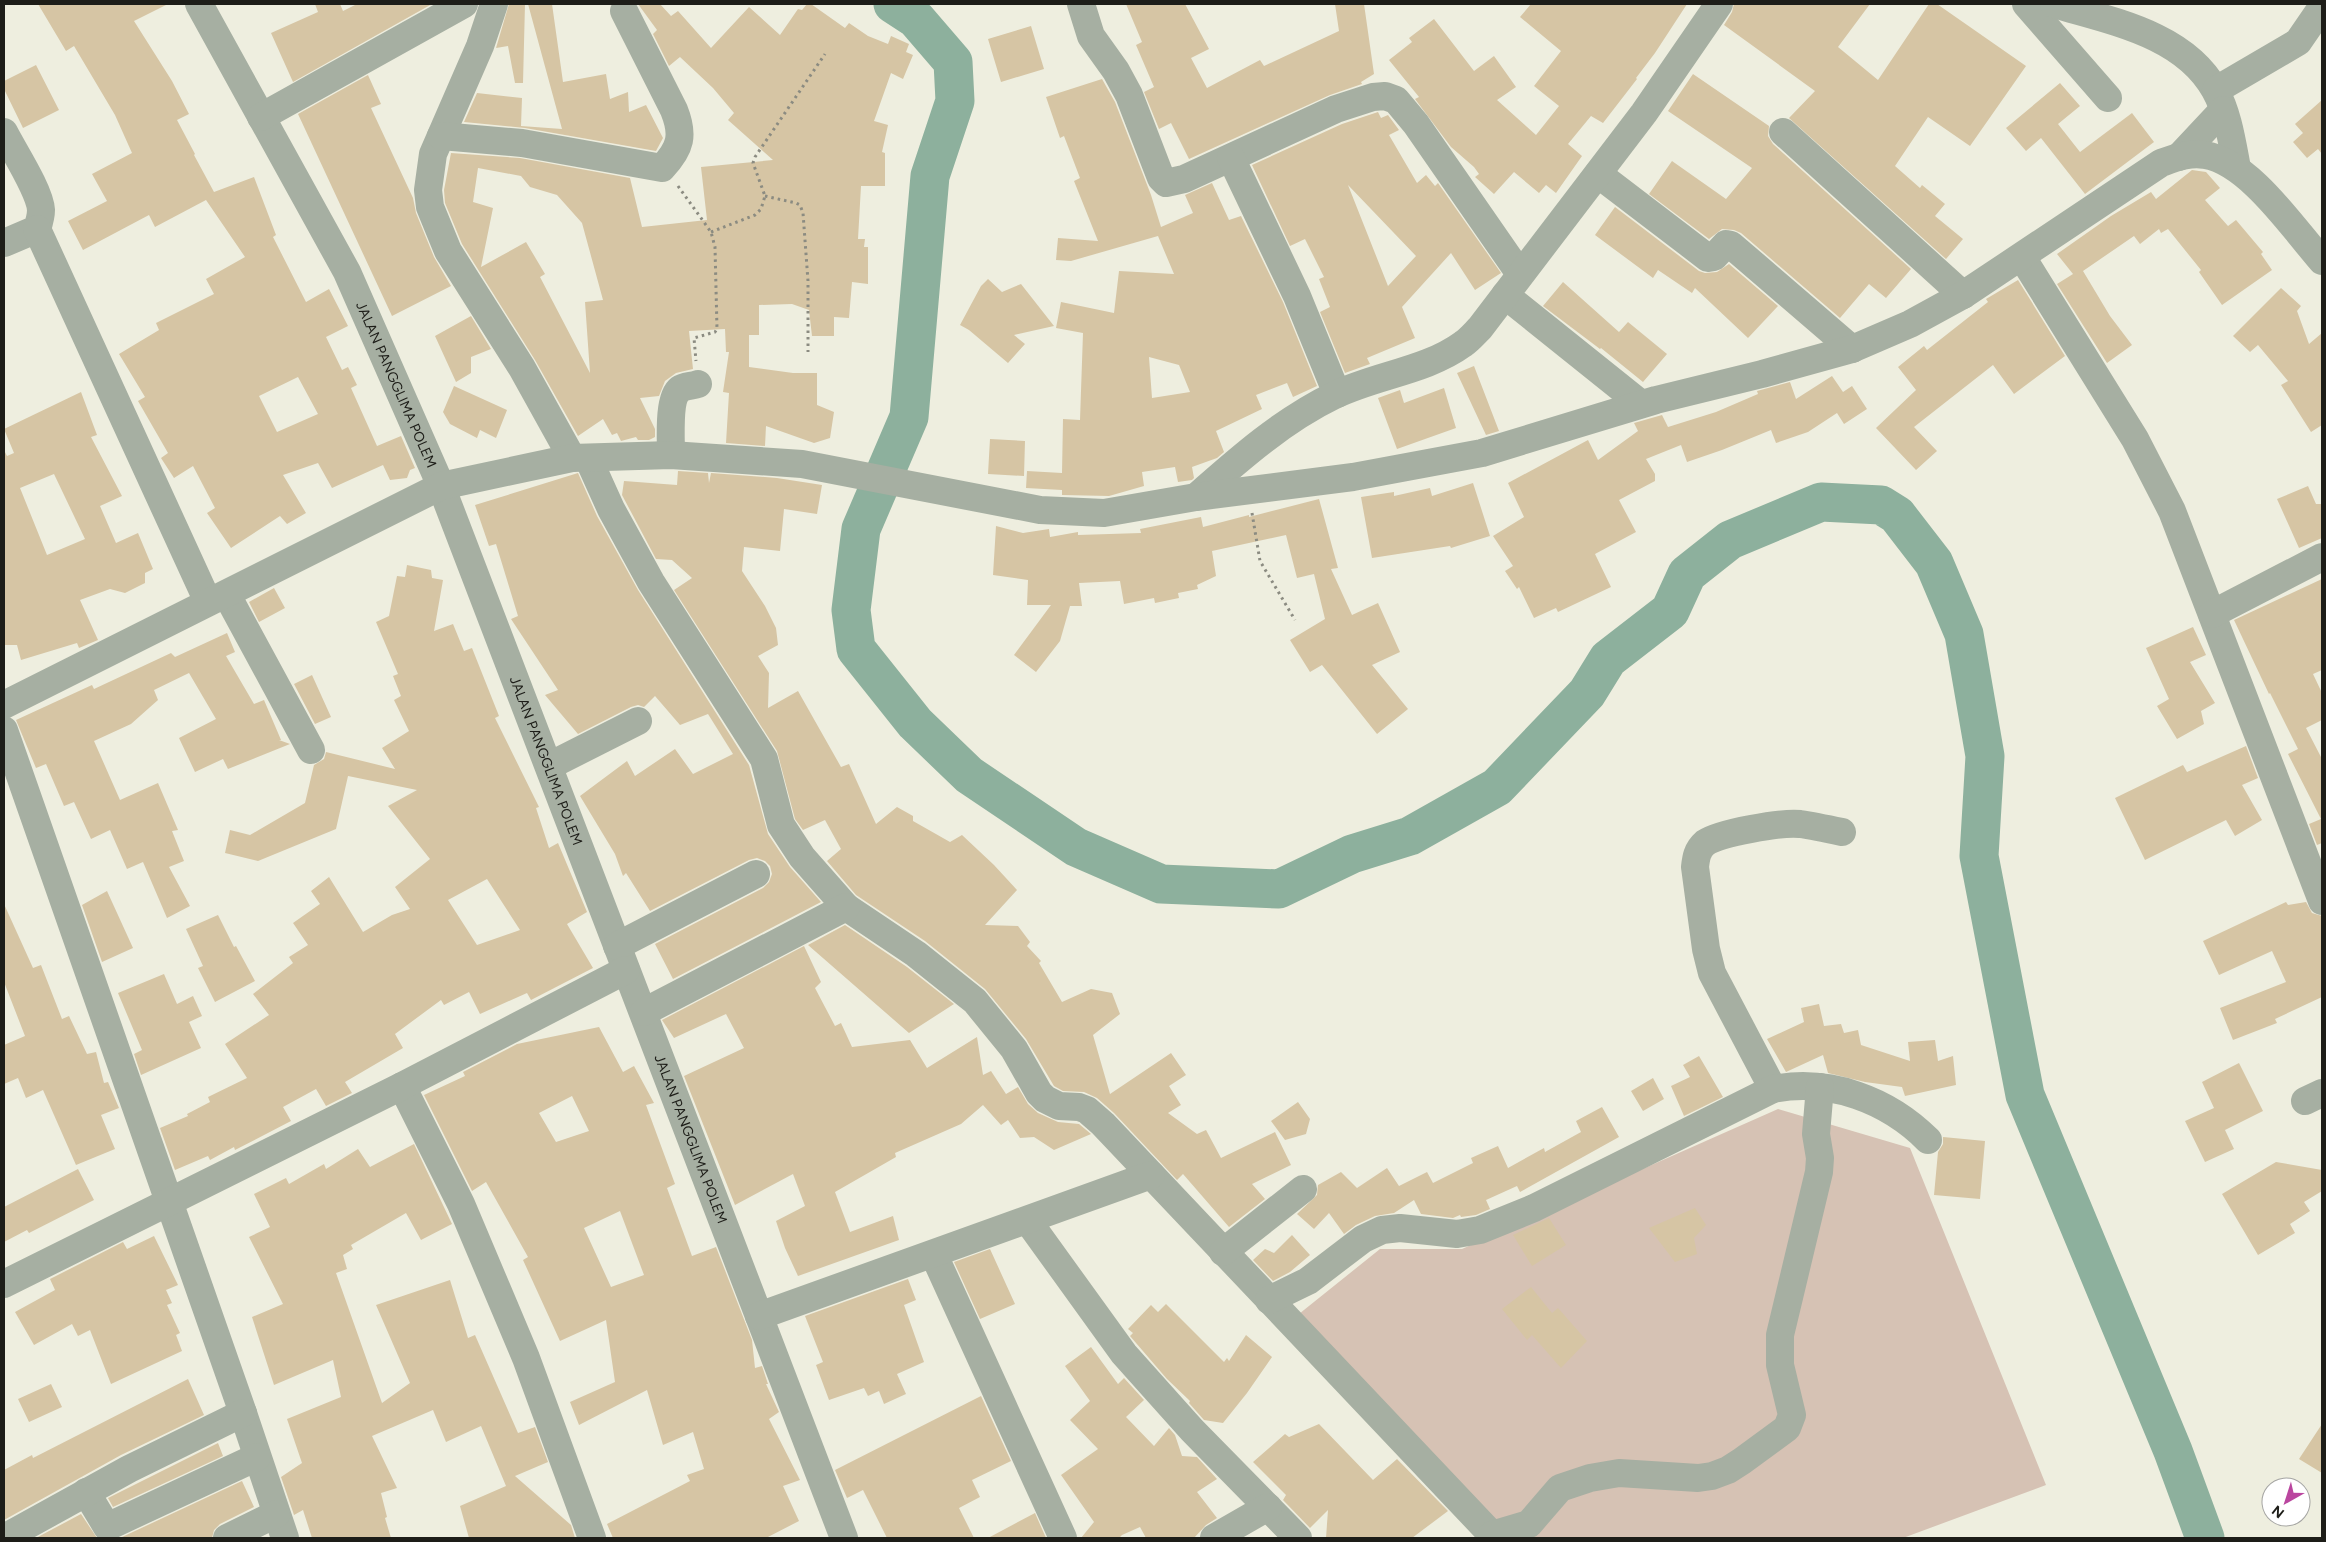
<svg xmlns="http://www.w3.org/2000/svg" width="2326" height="1542" font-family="Figtree,sans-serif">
	<rect width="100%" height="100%" fill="#eeeedf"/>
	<path fill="#d6c2b4" d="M1778 1109 1910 1148 2046 1485 1903 1538H1508L1294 1318 1380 1249H1462Z"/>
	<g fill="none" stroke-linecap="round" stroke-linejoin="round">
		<path stroke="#8db09d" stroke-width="39" d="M893 4 916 19 953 62 955 101 930 176 909 417 861 529 851 610 856 649 915 723 969 775 1076 847 1161 884 1279 889 1352 854 1410 836 1497 787 1587 693 1608 659 1670 611 1687 574 1730 540 1821 502 1881 505 1897 515 1934 563 1964 634 1985 756 1979 856 2025 1095 2173 1451 2205 1538"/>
	</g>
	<path fill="#d6c5a4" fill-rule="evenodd" d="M38 4H168L134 21 172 81 189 114 177 120 195 154 194 155 214 192 254 177 276 235 273 237 306 302 329 289 348 326 326 337 342 370 348 367 357 385 351 388 377 446 401 436 415 468 410 470 407 478 390 480 383 465 332 488 318 463 283 475 306 513 287 524 280 516 231 548 207 513 215 508 193 466 174 478 161 458 168 453 138 401 145 397 119 354 159 330 156 323 214 294 206 279 245 257 206 200 155 227 149 215 83 250 68 221 107 201 92 174 132 153 115 115 74 46 66 51ZM298 377 318 414 277 432 259 396Z
		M315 4H340L343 11 357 4H432L293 82 271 33 318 12Z
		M509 4H525L523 83H515L508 46 496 48Z
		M528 4H552L563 82 606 74 610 99 628 92 629 112 646 105 663 138 656 151 525 128 464 122 477 93 522 98 521 126 562 129Z
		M638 4H660L671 16 678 11 711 48 749 7 780 35 798 9 802 10 807 4H811L845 28 849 23 868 36 888 44 891 36 909 44 906 52 913 55 903 79 891 73 874 121 888 125 882 152 885 153V186H861L858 239H865L864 247H868V284L852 282 849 318 834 317V336H812L809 310 792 304 759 305V335H749V367L793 373H817V405L834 412 830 438 814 443 766 426 765 446 726 443 729 393 723 392 729 352H726L725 329 689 331 693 369 676 373 665 381 659 396 640 398 655 429V437L649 440H638L636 437 621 441 617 433 612 435 603 419 578 436 535 360 462 244 445 203 444 190 451 153 520 158 630 178 642 227 707 220 701 167 773 160 728 120 734 113 713 88 680 57 669 66 653 34 657 30ZM478 168 521 176 530 187 557 195 582 223 603 300 585 302 590 373 540 277 545 274 526 242 481 267 493 208 473 202Z
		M1126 4H1185L1209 49 1191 58 1207 88 1260 60 1264 66 1339 31 1335 4H1364L1374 74 1361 82 1362 84 1330 95 1189 159 1171 123 1159 129 1144 92 1154 87 1136 45 1142 42Z
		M1531 4H1687L1655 53 1636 78 1637 79 1603 123 1591 116 1568 144 1582 156 1556 193 1546 185 1539 193 1514 172 1494 194 1475 177 1479 174 1474 167 1451 147 1415 99 1419 97 1389 60 1412 42 1409 38 1434 19 1474 71 1494 56 1516 87 1497 100 1536 135 1559 106 1534 86 1561 51 1520 17Z
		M1734 4H1870L1838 47 1878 80 1929 4H1937L2026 66 1970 146 1928 117 1895 166 1920 188 1922 185 1945 204 1935 216 1963 239 1946 259 1789 118 1815 91 1724 25 1732 12Z
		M1031 26 1044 69 1001 82 988 39Z
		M36 65 59 110 23 128 4 89V81Z
		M1693 74 1769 126 1768 136 1773 144 1911 269 1886 298 1869 284 1840 318 1741 233 1734 230 1722 229 1709 239 1649 194 1672 161 1726 199 1752 168 1668 111Z
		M368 75 381 104 371 108 413 198 416 213 434 257 451 286 392 316 298 114Z
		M1102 79 1115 102 1151 195 1161 227 1193 213 1185 195 1212 183 1229 220 1241 216 1283 302 1317 386 1293 397 1287 383 1256 395 1262 409 1216 431 1224 452 1217 458 1192 467 1194 478 1192 480 1178 482 1175 467 1142 472 1144 486 1109 496 1062 495V490L1026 488 1027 471 1062 473 1063 419 1080 420 1083 333 1056 328 1061 302 1114 313 1119 271 1174 274 1158 236 1071 261 1056 260 1058 238 1098 241 1074 181 1080 178 1064 136 1060 138 1046 97ZM1149 357 1179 365 1190 392 1152 398Z
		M2060 83 2080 106 2058 124 2080 152 2132 113 2154 142 2085 194 2041 138 2026 151 2006 128Z
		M2322 100V154L2318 149 2307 158 2293 142 2303 133 2295 124Z
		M1378 112 1381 118 1388 115 1399 130 1389 135 1417 183 1426 175 1435 186 1438 183 1501 273 1475 290 1451 253 1402 307 1415 338 1367 358 1370 364 1345 373 1320 312 1330 307 1319 279 1324 277 1305 239 1290 246 1252 165 1342 124ZM1348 185 1416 256 1388 286Z
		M2192 170 2206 172 2220 188 2205 200 2228 226 2236 220 2263 252 2261 254 2272 270 2222 305 2199 272 2201 270 2168 229 2161 233 2159 229 2140 244 2134 236 2083 271 2110 316 2132 345 2107 363 2057 284 2073 274 2057 254 2111 216 2151 192 2156 199Z
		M1615 207 1699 271 1705 273 1717 272 1729 264 1778 306 1748 338 1695 288 1692 293 1658 270 1653 278 1595 235Z
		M988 279 1002 292 1021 284 1054 326 1014 335 1025 344 1008 363 969 330 960 325 981 286Z
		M2018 280 2065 356 2014 394 1993 365 1914 427 1937 451 1916 470 1876 428 1916 390 1898 367 1924 346 1927 350 1988 302 1986 299Z
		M1563 282 1619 332 1628 322 1667 354 1643 382 1601 348 1600 349 1543 306Z
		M2281 288 2301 306 2297 311 2309 344 2322 333V425L2311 432 2281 385 2288 381 2258 345 2250 352 2233 336Z
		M471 316 491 349 471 357V373L456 382 435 336Z
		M1474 366 1499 431 1486 435 1457 373Z
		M1832 376 1843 392 1852 386 1867 409 1844 424 1837 413 1808 432 1776 443 1771 430 1722 450 1687 462 1681 445 1646 459 1655 474V481L1619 500 1636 532 1595 554 1611 587 1558 612 1556 608 1534 618 1519 587 1517 589 1505 571 1513 566 1493 536 1524 517 1508 483 1588 440 1598 460 1638 431 1634 423 1662 415 1668 427 1716 412 1758 394 1757 391 1790 382 1796 399Z
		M454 386 507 410 496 438 480 430 477 438 450 424 443 412Z
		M1444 388 1456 428 1397 449 1378 398 1400 390 1404 403Z
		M81 392 97 435 91 437 122 496 100 506 116 543 138 533 153 569 145 573V583L125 593 110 589 80 600 98 640 79 648 77 643 21 660 17 645H4V450L7 456 14 453 4 429ZM54 474 85 539 47 555 20 488Z
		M990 439 1025 441 1024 476 988 474Z
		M678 471 708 473 709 483 711 473 777 478 822 485 817 514 784 509 780 551 744 547 742 571 765 606 776 628 778 645 758 656 769 673 768 708 798 691 841 767 849 764 876 824 897 807 913 816V821L950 842 962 835 994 865 1017 890 985 925 1018 926 1030 942 1027 946 1041 961 1039 963 1062 1002 1091 989 1112 993 1120 1014 1093 1035 1110 1094 1171 1053 1186 1075 1169 1086 1181 1105 1168 1113 1197 1134 1206 1130 1221 1158 1275 1132 1291 1165 1252 1184 1265 1199 1229 1227 1183 1174 1177 1180 1114 1113 1097 1098 1084 1092 1063 1091 1054 1086 1026 1039 985 989 925 941 856 895 827 861 841 849 825 820 803 830 795 819 777 751 674 590 692 578 672 560 656 559 622 495 624 481 677 485Z
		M578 473 597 516 638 590 749 765 768 834 790 867 821 902 673 979 655 944 763 888 769 882 772 874 770 866 765 861 757 858 749 860 650 911 626 873 623 876 615 854 580 796 627 761 635 776 675 749 693 774 733 754 708 714 680 725 655 696 644 707 638 705 631 707 578 734 545 695 558 690 511 619 518 616 496 544 489 546 475 505Z
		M1473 483 1490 536 1451 548 1450 546 1372 558 1361 497 1394 492V496L1430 488 1432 496Z
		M2308 486 2316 504H2322V538L2299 548 2277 499Z
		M1319 499 1338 568 1331 569 1352 615 1378 603 1400 652 1372 665 1408 709 1377 734 1322 665 1310 672 1290 640 1325 619 1314 574 1297 578 1286 535 1212 551 1216 576 1197 585 1198 589 1178 593 1179 598 1155 603 1154 598 1124 604 1120 581 1079 583 1082 606H1070L1060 641 1036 672 1014 655 1051 605H1027L1028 580 993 575 996 526 1023 533 1049 529 1050 537 1078 532V535L1141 533 1140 529 1201 517 1203 527 1249 515V517Z
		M407 565 431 570 432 578 443 580 434 631 453 624 464 651 472 648 499 716 495 718 539 807 536 808 549 848 558 843 587 912 567 924 593 968 531 1000 527 993 480 1014 469 992 444 1005 441 1000 395 1034 403 1048 345 1082 352 1093 326 1106 316 1089 283 1107 291 1121 235 1150 234 1147 210 1160 208 1156 175 1170 160 1128 188 1116 187 1114 210 1102 208 1097 247 1078 225 1044 269 1015 253 994 293 963 289 957 308 945 293 923 320 904 311 891 329 877 363 932 392 915 410 909 395 887 430 859 388 806 417 790 348 776 336 829 258 861 225 853 230 830 250 835 305 803 314 765 324 759 326 752 395 769 382 748 409 731 394 700 401 696 393 676 398 674 376 622 389 616 397 576 405 577ZM487 879 520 930 477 945 448 900Z
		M2322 579V670L2313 674 2322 693V720L2306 728 2322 759V843L2317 845 2309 824 2321 819 2288 754 2298 749 2270 693 2269 694 2234 620Z
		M274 588 285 608 259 622 249 602Z
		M2193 627 2206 655 2190 662 2215 703 2201 711 2204 724 2177 739 2157 706 2169 699 2146 648Z
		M227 633 235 652 226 656 254 704 264 700 281 740H279L290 744 228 769 223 759 195 772 179 738 216 719 189 673 154 690 158 700 131 724 94 741 120 800 158 783 178 830 172 831 184 861 169 867 190 906 167 918 143 862 127 869 110 830 91 839 74 802 64 806 46 764 36 768 16 720 92 685 94 689 171 653 175 657Z
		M312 675 331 717 315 724 294 684Z
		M2246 746 2258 778 2242 785 2262 820 2235 836 2226 820 2145 860 2115 798 2183 765 2187 772Z
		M107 891 133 948 102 962 82 905Z
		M2286 902 2288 905 2306 902 2312 913 2322 916V997L2275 1019 2277 1023 2233 1040 2220 1008 2286 982 2272 951 2219 975 2203 941Z
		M4 904 33 968 41 965 62 1019 69 1016 87 1054 96 1052 104 1083 108 1082 119 1108 101 1115 115 1149 76 1165 43 1090 26 1098 18 1078 4 1084V1045L25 1036 4 982Z
		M218 915 234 947 236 946 255 981 215 1002 198 968 203 966 186 929Z
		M845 925 907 967 954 1004 909 1033 808 945Z
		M804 946 821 982 815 988 835 1026 841 1023 852 1047 910 1040 927 1068 977 1037 983 1075 991 1071 1006 1094 1018 1087 1028 1104 1038 1113 1058 1122 1079 1124 1091 1134 1054 1150 1034 1137 1020 1138 1008 1120 1001 1125 983 1105 961 1124 895 1153 896 1157 835 1192 850 1232 893 1216 899 1240 798 1276 785 1248 776 1221 805 1206 793 1174 735 1205 684 1076 744 1048 726 1014 674 1038 662 1020Z
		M164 974 177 1004 193 996 202 1016 189 1022 201 1048 141 1075 134 1054 142 1050 118 993Z
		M1819 1004 1824 1026 1841 1024 1844 1033 1858 1030 1861 1045 1910 1061 1908 1042 1935 1040 1938 1061 1953 1056 1956 1085 1905 1096 1902 1087 1865 1082 1828 1073 1823 1055 1786 1072 1767 1039 1804 1022 1801 1008Z
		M599 1027 623 1072 634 1066 654 1103 646 1105 675 1184 667 1188 692 1256 716 1247 752 1340 755 1368 762 1366 768 1384H766L779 1412 769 1419 800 1480 783 1486 799 1521 766 1538H613L607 1524 690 1481 687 1475 704 1469 693 1432 663 1445 647 1390 579 1425 570 1402 615 1382 606 1320 560 1341 523 1260 528 1257 486 1182 472 1191 424 1095 465 1076 463 1072 517 1044ZM572 1096 589 1131 556 1142 539 1113ZM620 1211 644 1275 611 1287 584 1228Z
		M1699 1056 1723 1097 1684 1116 1671 1086 1690 1077 1683 1065Z
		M2239 1063 2263 1111 2225 1130 2234 1149 2205 1162 2185 1121 2214 1108 2202 1082Z
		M1653 1078 1664 1099 1643 1111 1631 1091Z
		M1298 1102 1310 1119 1306 1134 1285 1140 1271 1121Z
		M1602 1107 1619 1137 1520 1192 1517 1186 1486 1200 1490 1209 1476 1215 1461 1217 1460 1215 1453 1218 1421 1214 1414 1200 1394 1213 1375 1216 1356 1225 1344 1234 1329 1213 1314 1229 1297 1214 1317 1195 1318 1185 1341 1172 1357 1188 1387 1168 1399 1186 1427 1172 1433 1183 1473 1163 1471 1158 1498 1146 1508 1168 1544 1148 1545 1152 1581 1132 1576 1121Z
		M1943 1137 1985 1141 1980 1199 1934 1195 1938 1152 1943 1144Z
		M414 1144 452 1224 421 1240 406 1213 351 1245 353 1249 343 1255 347 1269 336 1273 382 1403 410 1383 376 1305 450 1280 468 1338 475 1335 518 1433 535 1427 548 1462 515 1476 571 1525 575 1538H469L460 1506 506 1486 481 1426 446 1442 433 1410 372 1436 397 1488 381 1493 387 1517 385 1518 391 1538H312L303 1510 294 1515 293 1512 281 1477 302 1463 287 1419 341 1397 333 1360 274 1385 252 1317 283 1304 249 1237 270 1227 254 1194 286 1178 289 1184 324 1164 326 1169 358 1149 370 1167Z
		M2276 1162 2322 1170V1191L2304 1202 2310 1211 2290 1224 2295 1233 2258 1255 2222 1194Z
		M78 1169 94 1200 29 1233 27 1230 4 1242V1207Z
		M1695 1208 1706 1225 1694 1238 1697 1254 1675 1262 1649 1228Z
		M1549 1218 1566 1245 1532 1266 1513 1235Z
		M1292 1235 1310 1255 1290 1272 1273 1281 1253 1260 1265 1249 1274 1253Z
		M154 1236 178 1285 166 1290 172 1303 167 1305 180 1333 176 1335 182 1351 111 1384 90 1330 78 1336 72 1324 34 1345 15 1312 55 1290 50 1279 123 1242 127 1249Z
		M990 1249 1015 1304 980 1319 954 1262Z
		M908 1279 916 1300 904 1305 924 1362 897 1374 906 1394 884 1404 879 1391 868 1396 864 1388 829 1400 816 1365 823 1362 805 1316Z
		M1531 1287 1552 1313 1558 1308 1587 1341 1561 1368 1532 1335 1527 1340 1502 1309Z
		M1166 1304 1224 1362 1227 1358 1229 1361 1246 1335 1272 1357 1247 1393 1223 1423 1204 1420 1189 1403 1190 1401 1167 1379 1130 1336 1133 1333 1128 1329 1151 1305 1158 1312Z
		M1091 1347 1118 1384 1124 1378 1144 1400 1126 1417 1154 1446 1169 1428 1175 1435 1182 1456 1197 1457 1217 1479 1197 1492 1217 1518 1206 1525 1194 1538H1146L1140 1527 1122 1535 1119 1538H1081L1094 1522 1061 1475 1098 1449 1070 1420 1090 1401 1065 1366Z
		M188 1379 204 1415 121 1455 4 1520V1470L32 1455 33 1458Z
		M51 1384 62 1407 29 1422 18 1399Z
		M981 1396 1011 1461 972 1480 980 1497 959 1508 974 1538H887L863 1490 847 1498 835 1470Z
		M1319 1424 1373 1480 1397 1459 1448 1511 1412 1538H1326L1328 1510 1310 1528 1283 1500 1286 1495 1253 1462 1285 1434 1289 1437Z
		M2322 1424V1473L2299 1459Z
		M218 1443 223 1456 113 1507 108 1498Z
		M242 1481 254 1507 220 1524 214 1530 212 1538H120Z
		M1035 1513 1046 1538H988Z
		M81 1514 97 1538H36Z"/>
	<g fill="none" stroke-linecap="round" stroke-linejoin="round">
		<path stroke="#8b8b81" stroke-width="3" stroke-dasharray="2.5 4" stroke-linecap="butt" d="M678 186 711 232 715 247 717 329 715 332 694 338 696 361
			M765 196 796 203 800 205 803 213 808 281V352
			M711 232 755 215 761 209 765 196 753 163 755 157 825 54
			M1252 513 1260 561 1295 620"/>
		<g stroke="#a6afa2" stroke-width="28">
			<path id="s1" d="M199 4 347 272 441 486 844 1538"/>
			<path d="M494 4 480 46 433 154 428 190 430 207 448 251 522 368 572 458"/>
			<path d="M1081 4 1091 36 1116 71 1129 95 1161 178 1166 183 1184 179 1336 109 1373 97 1385 96 1396 100 1416 124 1520 274"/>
			<path d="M2026 4 2108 98"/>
			<path d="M2054 4C2111 21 2184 34 2215 90 2228 113 2232 142 2237 168"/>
			<path d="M2216 90 2298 42 2322 7"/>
			<path d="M261 117 464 4"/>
			<path d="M4 132C13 150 40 191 41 210 41 217 39 223 37 229L4 243"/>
			<path d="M1783 132 1963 295"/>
			<path d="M441 136 522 143 662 168C681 148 684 135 674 110L624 11"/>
			<path d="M2179 157 2223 110"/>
			<path d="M1231 158 1297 296 1337 394"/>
			<path d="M1598 174 1708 258 1714 257 1726 244 1731 245 1852 349"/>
			<path d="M37 229 208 602"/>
			<path d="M2022 257 2135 439 2172 511 2322 901"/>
			<path d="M1505 295 1641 404"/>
			<path d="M671 455C671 440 668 398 680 389 684 386 693 386 698 384"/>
			<path d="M588 458 611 509 651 582 764 759 781 825 802 857 846 907 916 954 975 1001 1014 1049 1039 1093 1045 1099 1059 1106 1079 1107 1087 1110 1103 1124 1495 1538"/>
			<path d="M1196 497C1239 459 1283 420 1335 395 1376 375 1426 371 1463 344 1469 340 1474 334 1480 328L1644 113 1719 4"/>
			<path d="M227 595 311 750"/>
			<path d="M2212 614 2322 557"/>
			<path d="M4 705 441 486 572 458 671 455 802 464 1040 510 1104 513 1196 497 1353 477 1482 453 1656 400 1762 374 1852 349 1910 324 1963 295 2161 163C2175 158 2190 152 2205 155 2249 162 2293 228 2322 261"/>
			<path d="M4 730 243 1413 285 1538"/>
			<path d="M549 766 638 721"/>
			<path d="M617 946 756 874"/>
			<path d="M644 1012 846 907"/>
			<path d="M402 1086 461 1204 526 1358 592 1538"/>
			<path d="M1773 1089 1712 973 1706 949 1695 867C1696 858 1697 850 1705 843 1719 833 1782 822 1800 824 1814 826 1828 829 1842 832"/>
			<path d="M2305 1101 2322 1093"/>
			<path d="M1028 1221 1124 1354 1192 1430 1298 1538"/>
			<path d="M1223 1252 1303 1189"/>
			<path d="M934 1255 1063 1538"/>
			<path d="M4 1284 402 1086 626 970"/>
			<path d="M1269 1300 1308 1281 1363 1239 1382 1230 1400 1228 1457 1234 1480 1230 1534 1208 1773 1089C1830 1078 1888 1100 1928 1140"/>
			<path d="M759 1316 1151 1175"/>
			<path d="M86 1492 107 1527 257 1457"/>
			<path d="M1492 1535 1529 1524 1560 1488 1590 1478 1619 1473 1698 1478 1712 1476 1728 1470 1742 1461 1787 1428 1792 1415 1780 1365V1335L1819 1172 1820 1158 1816 1134 1820 1087"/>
			<path d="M4 1538 129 1469 243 1413"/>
			<path d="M227 1538 276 1514"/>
			<path d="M1214 1538 1268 1507"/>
		</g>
	</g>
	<g text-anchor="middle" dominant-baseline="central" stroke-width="4" stroke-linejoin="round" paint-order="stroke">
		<g font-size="14" fill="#1d1d18" stroke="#fff">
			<text stroke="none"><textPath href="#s1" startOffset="429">JALAN PANGGLIMA POLEM</textPath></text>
			<text stroke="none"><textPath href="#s1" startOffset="834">JALAN PANGGLIMA POLEM</textPath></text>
			<text stroke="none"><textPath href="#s1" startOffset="1239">JALAN PANGGLIMA POLEM</textPath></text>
		</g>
	</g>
	<rect width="2326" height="1542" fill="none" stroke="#1d1d18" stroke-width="10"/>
	<g transform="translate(2286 1502) rotate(219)"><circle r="24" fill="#ffffff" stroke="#a5a5a3"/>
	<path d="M0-4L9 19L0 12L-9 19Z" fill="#ba469f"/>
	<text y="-8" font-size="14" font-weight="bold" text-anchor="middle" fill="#1d1d18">N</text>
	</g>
</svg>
